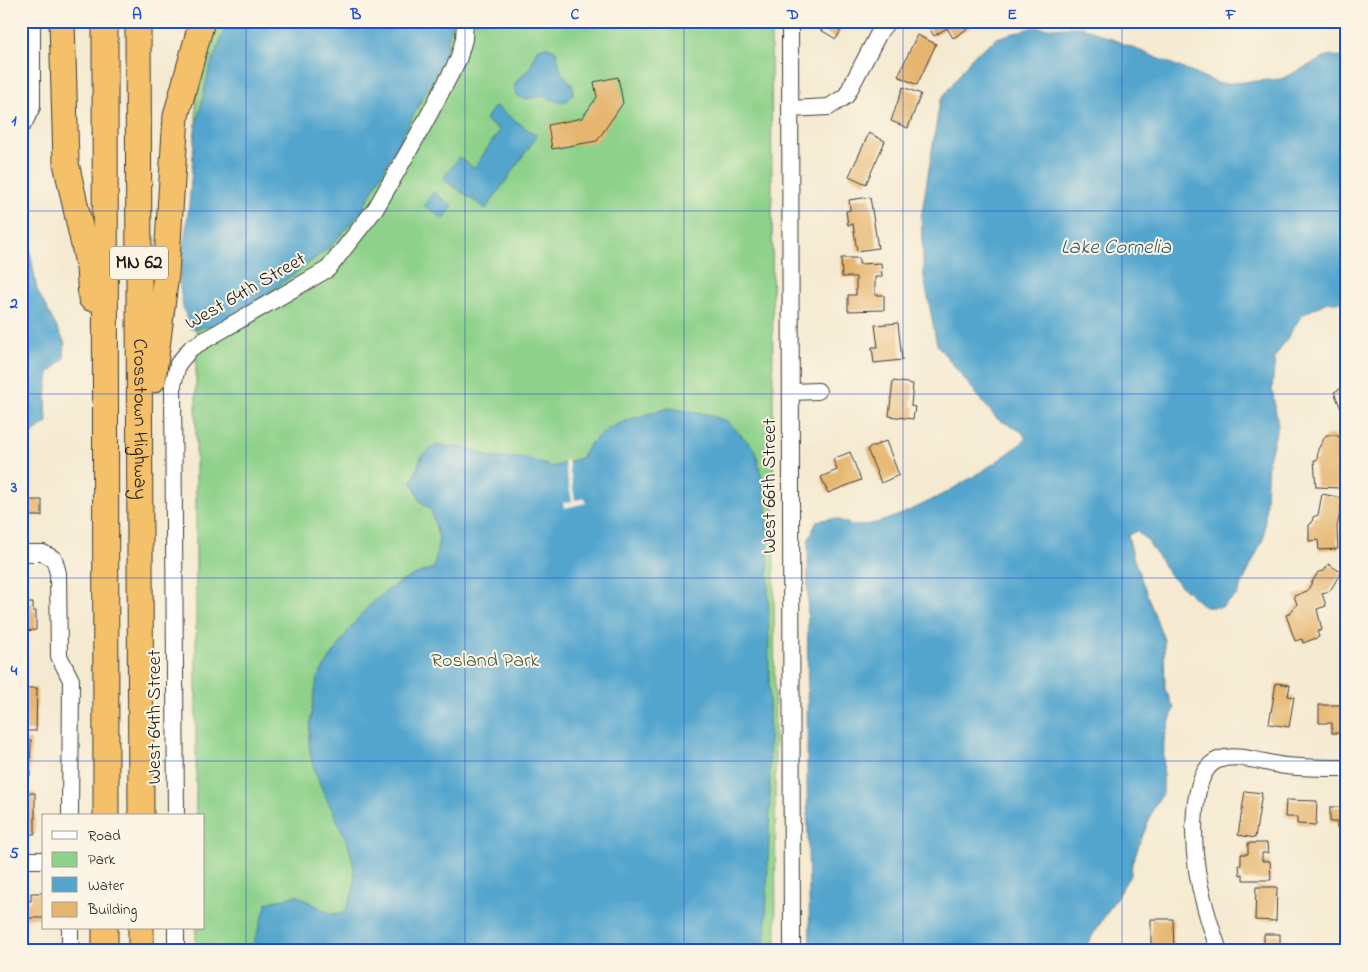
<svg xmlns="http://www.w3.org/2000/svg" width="1368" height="972" font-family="'Indie Flower',sans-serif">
	<rect width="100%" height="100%" fill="#fcf5e5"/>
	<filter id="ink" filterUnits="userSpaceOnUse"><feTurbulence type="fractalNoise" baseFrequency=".02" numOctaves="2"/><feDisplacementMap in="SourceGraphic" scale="10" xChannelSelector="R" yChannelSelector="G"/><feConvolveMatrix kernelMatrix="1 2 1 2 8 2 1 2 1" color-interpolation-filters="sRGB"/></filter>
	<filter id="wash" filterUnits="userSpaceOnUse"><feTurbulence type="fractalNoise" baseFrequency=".0096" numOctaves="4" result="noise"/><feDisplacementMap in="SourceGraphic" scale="20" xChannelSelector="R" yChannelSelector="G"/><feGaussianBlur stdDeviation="1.12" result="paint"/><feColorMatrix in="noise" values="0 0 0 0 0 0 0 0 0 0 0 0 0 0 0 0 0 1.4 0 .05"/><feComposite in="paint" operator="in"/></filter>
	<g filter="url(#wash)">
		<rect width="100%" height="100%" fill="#f5ead1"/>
		<path fill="#8ed18a" stroke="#557653" d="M218 21H771L776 951H196V928H204V816H196V66Z"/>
		<path fill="#53a5ce" stroke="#386075" d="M228 21H452L445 57 361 212 331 246 256 303 213 326 191 329 183 308 179 281 189 206 195 130 210 67Z
			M1083 27 1220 84 1281 79 1330 55 1347 59V302H1327L1302 315 1275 357 1272 389 1278 425 1268 463 1264 537 1237 595 1222 607H1205L1171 577 1149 543 1137 531 1128 535 1133 557 1164 640 1165 689 1174 708 1164 740 1163 792 1154 807 1132 863 1131 874 1083 951H810L807 784 808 541 817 521C822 520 830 518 836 519 843 520 850 526 857 526 899 525 995 467 1026 439L1022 432 996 418 937 345 924 277 921 218 940 101 972 57 997 38 1031 28Z
			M545 46 556 51 561 72 573 86V94L567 101 559 102 543 96 524 99 519 97 515 91V83L531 66 537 49Z
			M495 106 537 136 486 209 443 179 459 157 474 168 500 130 485 120Z
			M433 192 453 206 444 219 424 205Z
			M21 233 29 245 37 290 65 343 64 359 49 373 46 397 47 422 27 438H21Z
			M669 408 706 414 727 421 755 449 764 488 768 528 770 809 765 951H251L267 903 297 895 331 914 343 913C383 857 306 796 309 736 310 723 314 692 317 680 320 671 336 651 342 641 363 606 394 579 434 568L439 538 431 510 420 501 412 482 422 455 436 445 471 449 491 458H527L552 467 581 458C599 423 635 418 669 408Z"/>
		<path fill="#f5ead1" d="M568 460 575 500 585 498 586 503 564 508 563 503 572 501 564 461Z"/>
		<g id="blocks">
			<path fill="#e6b570" d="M823 21H846L836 39 819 29Z
				M932 21H970L972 26 953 38 947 28 934 36 927 24Z
				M1298 21H1337L1336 27Z
				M917 35 936 44 917 85 898 76Z
				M618 77 623 103 597 141 552 149 548 125 582 118 597 97 594 82Z
				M903 87 921 94 908 128 891 121Z
				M869 133 885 141 866 184 849 176Z
				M21 162H26V179H21Z
				M870 197 878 248 857 251 853 224 848 225 846 211 850 210 849 200Z
				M841 258H859V264L881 263 882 277H875V295H884V310L848 311V295H856V277H842Z
				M898 323 902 360 874 363 872 347H878L875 325Z
				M893 381 913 384 911 406 915 407 913 419 889 416Z
				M1347 381V423L1334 392 1344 387V382Z
				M1326 435H1336L1347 442 1340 488 1316 487 1314 460H1317L1318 449Z
				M886 441 899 475 881 483 867 449Z
				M850 452 861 480 828 493 821 477 837 470 833 459Z
				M1322 494 1343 498 1337 527 1338 549 1319 550 1318 540 1309 541V525L1312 523 1313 517 1318 515Z
				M21 500H42V516H21Z
				M1328 564 1341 572 1330 591 1322 593 1326 606 1317 609 1322 630 1317 632 1319 637 1303 643 1302 639 1295 641 1286 615 1290 613 1297 604 1294 596 1307 591 1318 572 1324 571Z
				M21 603H33V611H36V630L25 631V628H21Z
				M1276 683 1290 685 1288 696 1294 697 1289 727 1269 724Z
				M21 688H37L36 731H21Z
				M1319 705H1347V733H1332V723H1319Z
				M21 739 31 740 30 776H21Z
				M1245 791 1262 793 1255 838 1238 835Z
				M21 793H35V834H21Z
				M1286 800 1317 801 1316 825 1297 824V817H1285Z
				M1345 801H1347V828H1337V822H1330V807H1345Z
				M1248 843H1267L1268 853H1262V861H1270L1271 880H1243V874L1240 875 1239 865H1241V854H1248Z
				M1256 887H1277L1276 921 1255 920Z
				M31 893H44V918H21V901H31Z
				M1151 919H1173L1174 951H1151Z
				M1264 934H1280V951H1264Z"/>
		</g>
	</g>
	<g filter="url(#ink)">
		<use href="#blocks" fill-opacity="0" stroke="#3d3b37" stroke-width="1"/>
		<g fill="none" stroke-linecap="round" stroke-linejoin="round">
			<g stroke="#3d3b37" stroke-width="18">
				<path id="minor" d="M790 21 792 951
					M790 109 829 107 846 96 880 31 888 21
					M21 123H24L32 107V21
					M791 392 818 391
					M21 553H43L54 559 58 573 59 656 71 680 70 816
					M176 816 173 385 178 364 191 348 328 269 376 208 424 124 458 60 464 39 465 21
					M21 860H44
					M70 928V951
					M176 928V951
					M1219 951C1210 925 1201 897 1197 870 1193 845 1189 771 1218 760 1239 752 1265 764 1286 766 1306 768 1327 768 1347 768"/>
			</g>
			<g stroke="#3d3b37" stroke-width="27">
				<g id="highway">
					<path d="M62 21 66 163 89 268 91 298"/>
					<path d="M105 21 106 816"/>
					<path id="s1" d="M138 21 141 816"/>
					<path d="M153 380 166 274 176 116 202 21"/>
					<path d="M141 928V951"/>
					<path d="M105 951V928"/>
				</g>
			</g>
			<use href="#minor" stroke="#fff" stroke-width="16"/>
			<use href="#highway" stroke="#f4c16a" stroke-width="25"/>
		</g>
	</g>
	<path fill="none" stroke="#1d4ed8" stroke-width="1" stroke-opacity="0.55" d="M246 21V951M465 21V951M684 21V951M903 21V951M1122 21V951M21 211H1347M21 394H1347M21 578H1347M21 761H1347"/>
	<g text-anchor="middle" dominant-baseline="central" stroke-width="4" stroke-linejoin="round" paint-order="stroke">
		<rect fill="#fcf5e5" stroke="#5f5d58" stroke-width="1" x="110" y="246.5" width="58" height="33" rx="4"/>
		<g font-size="19" font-weight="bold" fill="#1c1c1c">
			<text x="139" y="263">MN 62</text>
		</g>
		<g font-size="20" fill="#1c1c1c" stroke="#fcf5e5">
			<text transform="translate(246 292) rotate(-30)">West 64th Street</text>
			<text stroke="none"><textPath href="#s1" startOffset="398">Crosstown Highway</textPath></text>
			<text transform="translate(770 486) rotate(-90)">West 66th Street</text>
			<text transform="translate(155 717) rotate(-90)">West 64th Street</text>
		</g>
		<g font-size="20" fill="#445b42" stroke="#fcf5e5">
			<text x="485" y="661">Rosland Park</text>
		</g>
		<g font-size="21" font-style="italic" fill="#355a6c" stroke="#fcf5e5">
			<text x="1116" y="248">Lake Cornelia</text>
		</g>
	</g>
	<rect width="1368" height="972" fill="none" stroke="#fcf5e5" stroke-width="55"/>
	<rect x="42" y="814" width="162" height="115" fill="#fcf5e5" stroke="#a29e95"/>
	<rect x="52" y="831" width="25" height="8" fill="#ffffff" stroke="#a29e95"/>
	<text x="88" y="840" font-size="15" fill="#1c1c1c">Road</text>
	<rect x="52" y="852" width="25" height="15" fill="#8ed18a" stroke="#a29e95"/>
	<text x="88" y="864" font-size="15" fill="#1c1c1c">Park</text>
	<rect x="52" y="877" width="25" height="15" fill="#53a5ce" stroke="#a29e95"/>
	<text x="88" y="890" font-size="15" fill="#1c1c1c">Water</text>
	<rect x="52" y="902" width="25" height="15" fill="#e6b570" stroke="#a29e95"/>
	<text x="88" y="914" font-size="15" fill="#1c1c1c">Building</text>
	<rect x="28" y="28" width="1312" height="916" fill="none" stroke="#1d4ed8" stroke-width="2"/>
	<g font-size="16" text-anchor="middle" font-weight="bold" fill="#1d4ed8">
		<text x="137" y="19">A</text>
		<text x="356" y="19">B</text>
		<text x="575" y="19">C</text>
		<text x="793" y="19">D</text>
		<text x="1012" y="19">E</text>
		<text x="1231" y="19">F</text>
		<text x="14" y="125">1</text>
		<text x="14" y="308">2</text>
		<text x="14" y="492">3</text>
		<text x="14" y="675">4</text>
		<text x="14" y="858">5</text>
	</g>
</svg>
